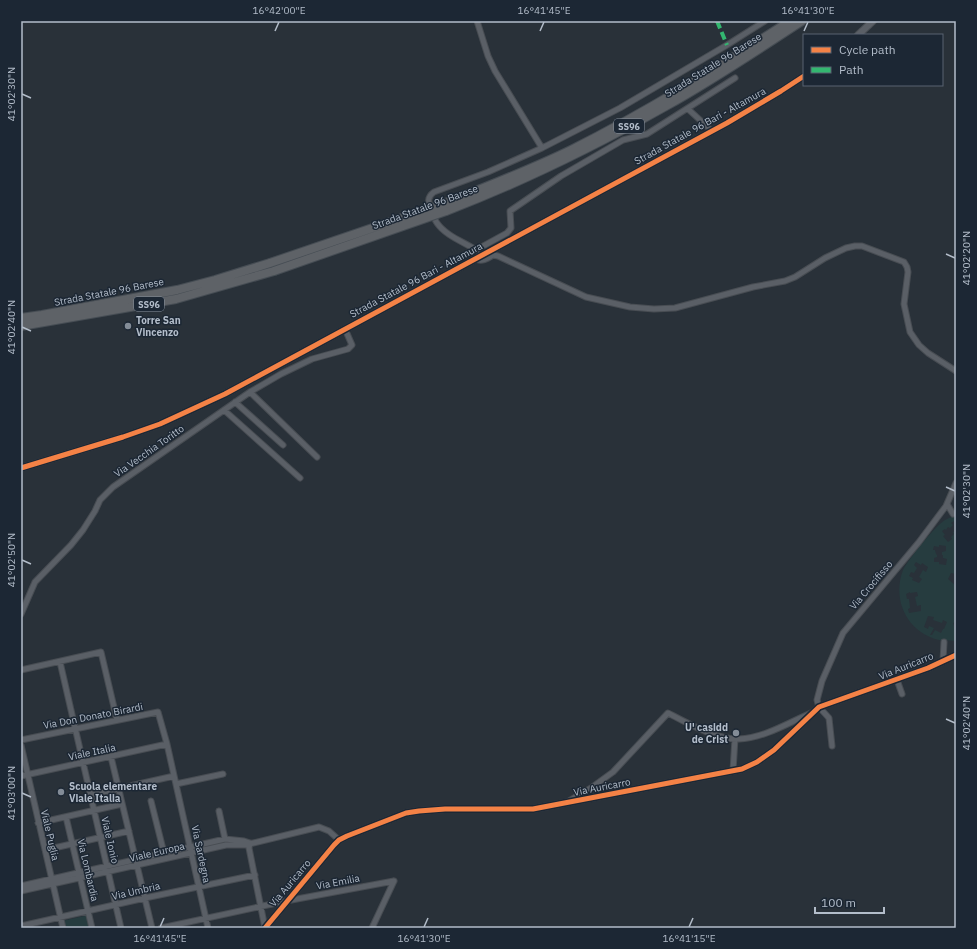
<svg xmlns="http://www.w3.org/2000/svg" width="977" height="949" font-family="'IBM Plex Sans',sans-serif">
	<rect width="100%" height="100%" fill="#293139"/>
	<path fill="#263c3f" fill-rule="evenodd" d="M956 515V524L954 521 951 523 953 525 950 528 948 527 946 530 945 529 942 531 945 535 943 536 948 542 952 539 951 537 954 534 953 532 956 531V574L951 573 948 579 956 586V622L953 623 956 630V641L944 640 943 641C909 635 891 602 903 570 908 560 935 526 945 520 948 518 952 517 956 515ZM939 545 946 546V551L942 552V555H943V558L947 559 946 565 939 564V562H934V558L937 557V555L936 554 935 550H933L934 546 939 547ZM916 562 921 565 922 563 928 567 926 572 923 570 919 577 922 579 919 583 912 580 913 578 909 576 911 572 914 573 917 568 914 565ZM910 592V593L917 592 918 596 915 597 917 606 921 605V611L909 613 908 609 910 608 909 599H907L906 594ZM928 616 934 617 933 620 942 623 943 620 947 622 944 629H943L941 633 935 630 932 635H930L934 628 929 626 928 629 924 627Z
		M89 915 91 928H63L62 921Z"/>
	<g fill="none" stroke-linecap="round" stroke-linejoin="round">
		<g stroke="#484d53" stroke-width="7">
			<path id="minor" d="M477 21 488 56 495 71 542 148
				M688 109 712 131
				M476 250C464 242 446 236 437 223 434 219 433 213 431 209 428 202 427 197 434 192L488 172 542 148 620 108 727 45 765 21
				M477 251 476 250 507 233 511 228 510 211 561 176 623 140 647 134 735 78
				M475 259C482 262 487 259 493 255L498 256 586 297 630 307 654 309 675 308 753 287 785 281 795 277 825 258 846 248 855 246H862L904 262 907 267 908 272 904 304 910 332 919 345 928 353 956 371
				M250 392 317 457
				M235 402 283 445
				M224 410 300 478
				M947 504 953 514
				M21 614 35 582 71 545 83 530 95 511 100 500 113 487 250 392 281 374 312 359 348 349 352 345 345 329
				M943 661 944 642
				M60 662 121 928
				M21 670 101 652 117 720
				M897 680 902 694
				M21 740 158 712 167 744 208 928
				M21 745 63 928
				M832 746 829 718 819 707 817 700 822 681 843 633 919 542 946 506 956 483
				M111 757 152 928
				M733 771 735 738
				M21 776 167 744
				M176 784 223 774
				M90 795 174 776
				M151 801 164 853
				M569 801 591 788 613 772 668 713C687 723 717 740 739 739 764 738 788 723 811 713
				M219 811 225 839
				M66 817 92 928
				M38 823 122 804
				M250 843 249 848 265 928
				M45 850 129 831
				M21 886 225 839 244 841 250 843
				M21 891 226 845H245L319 827 329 831 339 840
				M21 926 145 898 255 875
				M161 928 286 901 394 881
				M372 928 394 881"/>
		</g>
		<g stroke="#484d53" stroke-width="8">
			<path id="tertiary" d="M858 35 873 21
				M21 468 123 437 160 424 225 394 727 123 781 91 804 76
				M265 928 334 845 339 840 347 836 406 813 419 811 445 809H533L742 769 757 762 774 750 819 707 928 668 956 655"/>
		</g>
		<g stroke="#464d54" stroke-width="10">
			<path id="trunk" d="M443 204C486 187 530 170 571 150 647 112 719 67 790 21
				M446 211C522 182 595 146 666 106 713 80 757 50 802 21
				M21 318 42 315 177 290 215 280 270 263
				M21 326 176 299 274 271"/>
		</g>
		<use href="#minor" stroke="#5a5f66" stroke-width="5"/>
		<use href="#tertiary" stroke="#5a5f66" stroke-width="6"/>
		<use href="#trunk" stroke="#5e6267" stroke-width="8"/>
		<g stroke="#464d54" stroke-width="10" stroke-linecap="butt">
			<path id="trunk-bridge" d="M270 263 443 204
				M274 271 446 211"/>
		</g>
		<use href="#trunk-bridge" stroke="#5e6267" stroke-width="8"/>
		<path stroke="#33b770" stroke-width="4" stroke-dasharray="8 4" stroke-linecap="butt" d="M717 21 727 45"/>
		<g stroke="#1c2734" stroke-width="8">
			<path id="cycleway" d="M21 468 123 437 160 424 225 394 727 123 781 91 804 76
				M265 928 334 845 339 840 347 836 406 813 419 811 445 809H533L742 769 757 762 774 750 819 707 928 668 956 655"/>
		</g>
		<use href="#cycleway" stroke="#f48246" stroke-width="5"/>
	</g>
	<path fill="none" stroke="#b3bdca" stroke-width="1.5" d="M275 31 279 22M540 31 544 22M804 31 808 22M22 94 31 98M946 254 955 258M22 327 31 331M946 487 955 491M22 560 31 564M946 719 955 723M22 793 31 797M160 927 164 918M424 927 428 918M689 927 693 918"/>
	<g fill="#838c97" stroke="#1c2734" stroke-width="1.5">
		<circle cx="128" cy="326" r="4"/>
		<circle cx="736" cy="733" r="4"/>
		<circle cx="61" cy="792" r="4"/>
	</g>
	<g text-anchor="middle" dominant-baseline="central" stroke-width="3" stroke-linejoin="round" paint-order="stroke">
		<g fill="#1c2734" stroke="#86909d" stroke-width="1">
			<rect x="614" y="119" width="30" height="14" rx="3"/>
			<rect x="134" y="297" width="30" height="14" rx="3"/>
		</g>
		<g font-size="9" font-weight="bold" fill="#b3bdca">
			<text x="629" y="126">SS96</text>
			<text x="149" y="304">SS96</text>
		</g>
		<g font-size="10" fill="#b3bdca" stroke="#1c2734">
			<text transform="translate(713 65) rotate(-32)">Strada Statale 96 Barese</text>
			<text transform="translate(700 126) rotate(-29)">Strada Statale 96 Bari - Altamura</text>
			<text transform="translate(425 207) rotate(-20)">Strada Statale 96 Barese</text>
			<text transform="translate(416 280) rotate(-28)">Strada Statale 96 Bari - Altamura</text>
			<text transform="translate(109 292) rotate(-11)">Strada Statale 96 Barese</text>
			<text transform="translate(149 451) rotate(-35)">Via Vecchia Toritto</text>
			<text transform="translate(871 585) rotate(-50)">Via Crocifisso</text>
			<text transform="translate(906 666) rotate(-22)">Via Auricarro</text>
			<text transform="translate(93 716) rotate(-11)">Via Don Donato Birardi</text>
			<text transform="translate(92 752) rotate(-12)">Viale Italia</text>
			<text transform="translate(602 787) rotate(-11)">Via Auricarro</text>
			<text transform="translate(50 835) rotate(77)">Viale Puglia</text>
			<text transform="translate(110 840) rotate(77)">Viale Ionio</text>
			<text transform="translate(157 852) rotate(-13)">Viale Europa</text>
			<text transform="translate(201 854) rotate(78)">Via Sardegna</text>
			<text transform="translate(88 870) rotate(77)">Via Lombardia</text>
			<text transform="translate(338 882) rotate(-11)">Via Emilia</text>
			<text transform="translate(290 883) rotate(-50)">Via Auricarro</text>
			<text transform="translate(136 891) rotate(-13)">Via Umbria</text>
		</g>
		<g font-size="10" font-weight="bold" fill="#b3bdca" stroke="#1c2734" text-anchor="start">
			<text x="136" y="320">Torre San<tspan x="136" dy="12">Vincenzo</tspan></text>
			<text x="728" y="727" text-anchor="end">U' casidd<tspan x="728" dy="12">de Crist</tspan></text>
			<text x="69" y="786">Scuola elementare<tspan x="69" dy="12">Viale Italia</tspan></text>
		</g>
	</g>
	<rect width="977" height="949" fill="none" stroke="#1c2734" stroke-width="44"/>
	<rect x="803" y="34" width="140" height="52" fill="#1c2734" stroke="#586370"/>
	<rect x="811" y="47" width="20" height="6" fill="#f48246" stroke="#586370"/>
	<text x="839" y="54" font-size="12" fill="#b3bdca">Cycle path</text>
	<rect x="811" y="67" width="20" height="6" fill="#33b770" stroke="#586370"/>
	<text x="839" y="74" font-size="12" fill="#b3bdca">Path</text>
	<path d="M815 907v6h69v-6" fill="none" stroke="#b3bdca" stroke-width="2"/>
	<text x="821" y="907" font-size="12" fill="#b3bdca" stroke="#1c2734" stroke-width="3" paint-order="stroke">100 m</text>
	<rect x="22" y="22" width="933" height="905" fill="none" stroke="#b3bdca" stroke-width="1.5"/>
	<g font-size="10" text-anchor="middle" fill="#b3bdca">
		<text x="279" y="14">16°42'00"E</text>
		<text x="544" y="14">16°41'45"E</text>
		<text x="808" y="14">16°41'30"E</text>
		<text transform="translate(11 94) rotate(-90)" y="4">41°02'30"N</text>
		<text transform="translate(966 258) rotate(-90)" y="4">41°02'20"N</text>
		<text transform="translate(11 327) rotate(-90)" y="4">41°02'40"N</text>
		<text transform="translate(966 491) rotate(-90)" y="4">41°02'30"N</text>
		<text transform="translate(11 560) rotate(-90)" y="4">41°02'50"N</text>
		<text transform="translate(966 723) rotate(-90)" y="4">41°02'40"N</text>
		<text transform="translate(11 793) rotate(-90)" y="4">41°03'00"N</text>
		<text x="160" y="942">16°41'45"E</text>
		<text x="424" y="942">16°41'30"E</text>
		<text x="689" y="942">16°41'15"E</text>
	</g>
</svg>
